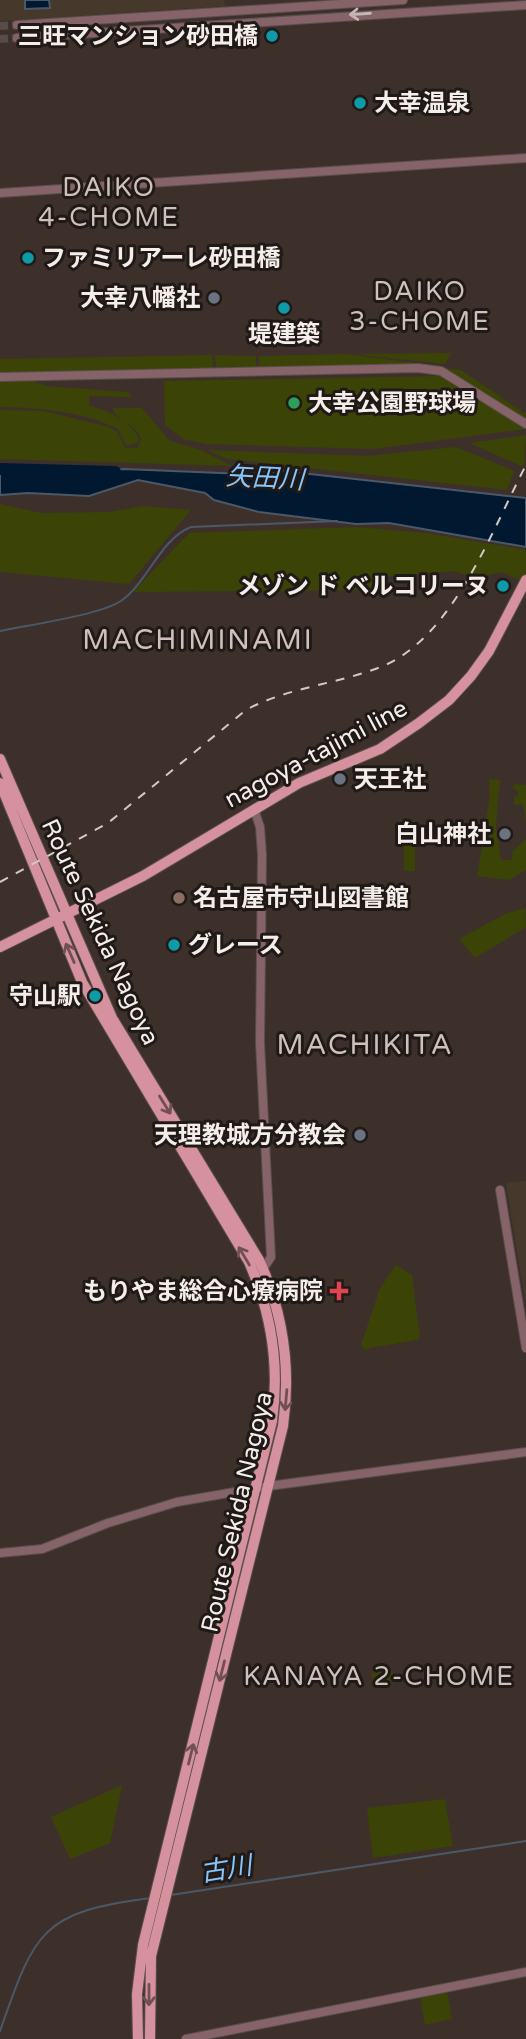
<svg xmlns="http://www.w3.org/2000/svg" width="526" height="2039" font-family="'Varela Round','Noto Sans JP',sans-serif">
	<rect width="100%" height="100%" fill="#3d302a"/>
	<path fill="#46382a" d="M0 0H224L225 6 0 21Z
		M526 1181V1300H525L506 1183Z"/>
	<path fill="#3b4307" d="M451 353 445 364 361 355V354Z
		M346 354 432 365 259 367V356Z
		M212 355 213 368 0 374V359Z
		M215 355 256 356V367H216Z
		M445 368 461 370 526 414V420Z
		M441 376 526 429 373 449 206 444 183 439 165 425 164 381Z
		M29 379 45 386 128 392 132 397 89 396V406C105 408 132 423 139 438L138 443 126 446 118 429C83 411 39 408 0 407V380Z
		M113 408H142L170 441 201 450 232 466 0 459V410L44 411 109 427 117 432 125 448H137L141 439C137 424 117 423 113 408Z
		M526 435 524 467 469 443Z
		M456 447 514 471 507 490 228 459 206 450 367 456Z
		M0 504 42 513 109 512 143 506 191 510 129 584 0 572Z
		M356 527 426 533 526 550V583L502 572 475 578 454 571 380 577 375 590 133 592 189 533Z
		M489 779 500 780 496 827 501 860H512L513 851 526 839V870L509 880 477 876 490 795Z
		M515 784 526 785V822L523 804 514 805V797L518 796V791L512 788Z
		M404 824H415V871H404Z
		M525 908 526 927 475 958 459 939 505 914Z
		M396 1265 412 1275 420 1337 417 1340 364 1349 361 1345 380 1288Z
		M391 1670 396 1679 374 1687 371 1673Z
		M122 1785 110 1843 70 1859 51 1817Z
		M445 1799 453 1846 373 1858 367 1808Z
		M447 1992 452 2019 425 2025 420 1997Z"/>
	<path fill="#001830" stroke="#4a5868" stroke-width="2" d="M25 0H49L50 8 25 9Z
		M0 465 81 474 124 469 244 474 283 471 526 498V547L389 523 356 524 259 512 214 500 205 493 138 480 89 496 28 493 0 495Z"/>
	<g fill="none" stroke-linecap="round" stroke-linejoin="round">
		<path stroke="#4a5868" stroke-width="2" d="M0 631C28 625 100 615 121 601 148 582 160 539 191 527L337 521
			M171 1895 526 1841
			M0 2031C35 1931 41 1912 151 1898"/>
		<path stroke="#001830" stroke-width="12" d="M0 469 115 472"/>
		<path stroke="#594c47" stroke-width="8" stroke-dasharray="8 4" stroke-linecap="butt" d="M0 26 17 25
			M0 39 17 38"/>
		<g stroke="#5a4e49" stroke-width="10">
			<path id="minor" d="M17 25 403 0
				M17 38 526 5
				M0 193 526 158
				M0 377 418 368 441 371 526 424
				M254 809 260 827 262 855 260 1043 271 1257 263 1269
				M500 1190 526 1348
				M0 1553 42 1549 108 1523 177 1502 269 1486 526 1452
				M186 2039 526 1972"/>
		</g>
		<g stroke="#5a4e49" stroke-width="12">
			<path id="major" d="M0 759 112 1018 259 1260C283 1312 291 1369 283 1426L151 1956 150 2039
				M0 783 82 982 249 1262C272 1314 280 1365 272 1421L143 1945 137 1994 138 2039
				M0 947 143 876 299 783 380 749 419 723 449 700 471 676 489 651 526 580"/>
		</g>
		<use href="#minor" stroke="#856369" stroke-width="8"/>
		<use href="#major" stroke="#d5919e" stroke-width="10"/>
		<path stroke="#d2c9c5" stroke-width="2" stroke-dasharray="9 9" stroke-linecap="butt" d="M0 882 108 823 246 710C288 687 339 684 383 666 453 637 493 528 526 465"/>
	</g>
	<defs><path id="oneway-shaft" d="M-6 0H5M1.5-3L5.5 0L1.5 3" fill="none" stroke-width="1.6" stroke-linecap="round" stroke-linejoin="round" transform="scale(1.75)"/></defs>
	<use stroke="#c8b6b6" href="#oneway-shaft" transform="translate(360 14) rotate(176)"/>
	<g stroke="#715054">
		<use href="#oneway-shaft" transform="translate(70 953) rotate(-114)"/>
		<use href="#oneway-shaft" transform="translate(165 1105) rotate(58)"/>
		<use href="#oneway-shaft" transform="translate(244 1256) rotate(-121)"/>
		<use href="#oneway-shaft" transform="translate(286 1400) rotate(95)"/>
		<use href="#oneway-shaft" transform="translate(222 1671) rotate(104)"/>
		<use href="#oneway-shaft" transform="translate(191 1754) rotate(-76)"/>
		<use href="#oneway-shaft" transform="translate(149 1995) rotate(90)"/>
	</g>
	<g fill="#0f9aa8" stroke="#1f1a17" stroke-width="2.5">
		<circle cx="272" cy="36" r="7"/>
		<circle cx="360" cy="103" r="7"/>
		<circle cx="28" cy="258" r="7"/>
		<circle cx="284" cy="308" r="7"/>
		<circle cx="503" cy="586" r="7"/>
		<circle cx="174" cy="945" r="7"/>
		<circle cx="95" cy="996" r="7"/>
	</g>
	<g fill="#6b7280" stroke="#1f1a17" stroke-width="2.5">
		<circle cx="214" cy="298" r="7"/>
		<circle cx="340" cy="779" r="7"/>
		<circle cx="505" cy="834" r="7"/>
		<circle cx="360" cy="1135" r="7"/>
	</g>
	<circle fill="#2e9e5b" stroke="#1f1a17" stroke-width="2.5" cx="294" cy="403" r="7"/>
	<circle fill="#8d6e63" stroke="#1f1a17" stroke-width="2.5" cx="179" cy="898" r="7"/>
	<path fill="#e0444e" stroke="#1f1a17" stroke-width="2.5" d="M335.5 1280.5h7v7h7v7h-7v7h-7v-7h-7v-7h7z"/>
	<g text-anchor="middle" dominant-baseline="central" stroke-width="6" stroke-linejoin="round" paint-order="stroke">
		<g font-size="24" font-weight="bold" fill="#f5ede9" stroke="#1f1a17" text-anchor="end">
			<text x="258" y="36">三旺マンション砂田橋</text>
			<text x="374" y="103" text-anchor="start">大幸温泉</text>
			<text x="42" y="258" text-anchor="start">ファミリアーレ砂田橋</text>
			<text x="200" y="298">大幸八幡社</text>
			<text x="284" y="334" text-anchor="middle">堤建築</text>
			<text x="308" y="403" text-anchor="start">大幸公園野球場</text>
			<text x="489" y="586">メゾン ド ベルコリーヌ</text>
			<text x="354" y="779" text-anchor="start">天王社</text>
			<text x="491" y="834">白山神社</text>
			<text x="193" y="898" text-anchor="start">名古屋市守山図書館</text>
			<text x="188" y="945" text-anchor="start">グレース</text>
			<text x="81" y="996">守山駅</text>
			<text x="346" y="1135">天理教城方分教会</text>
			<text x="323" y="1291">もりやま総合心療病院</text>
		</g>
		<g font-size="24" fill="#f5ede9" stroke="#1f1a17">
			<text transform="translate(316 754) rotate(-28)">nagoya-tajimi line</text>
			<text transform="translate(100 932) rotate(65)">Route Sekida Nagoya</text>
			<text transform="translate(237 1512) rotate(-77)">Route Sekida Nagoya</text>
		</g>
		<g font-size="26" letter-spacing="2" fill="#d0c0b9" stroke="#1f1a17">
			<text x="109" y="187">DAIKO<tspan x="109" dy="30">4-CHOME</tspan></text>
			<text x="420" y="291">DAIKO<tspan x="420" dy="30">3-CHOME</tspan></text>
			<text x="379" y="1676">KANAYA 2-CHOME</text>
		</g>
		<g font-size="26" font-style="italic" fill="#87c5fd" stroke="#1f1a17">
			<text transform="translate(265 478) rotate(3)">矢田川</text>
			<text transform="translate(226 1869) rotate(-9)">古川</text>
		</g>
		<g font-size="28" letter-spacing="2" fill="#d0c0b9" stroke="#1f1a17">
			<text x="198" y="640">MACHIMINAMI</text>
			<text x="365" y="1045">MACHIKITA</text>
		</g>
	</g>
</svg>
